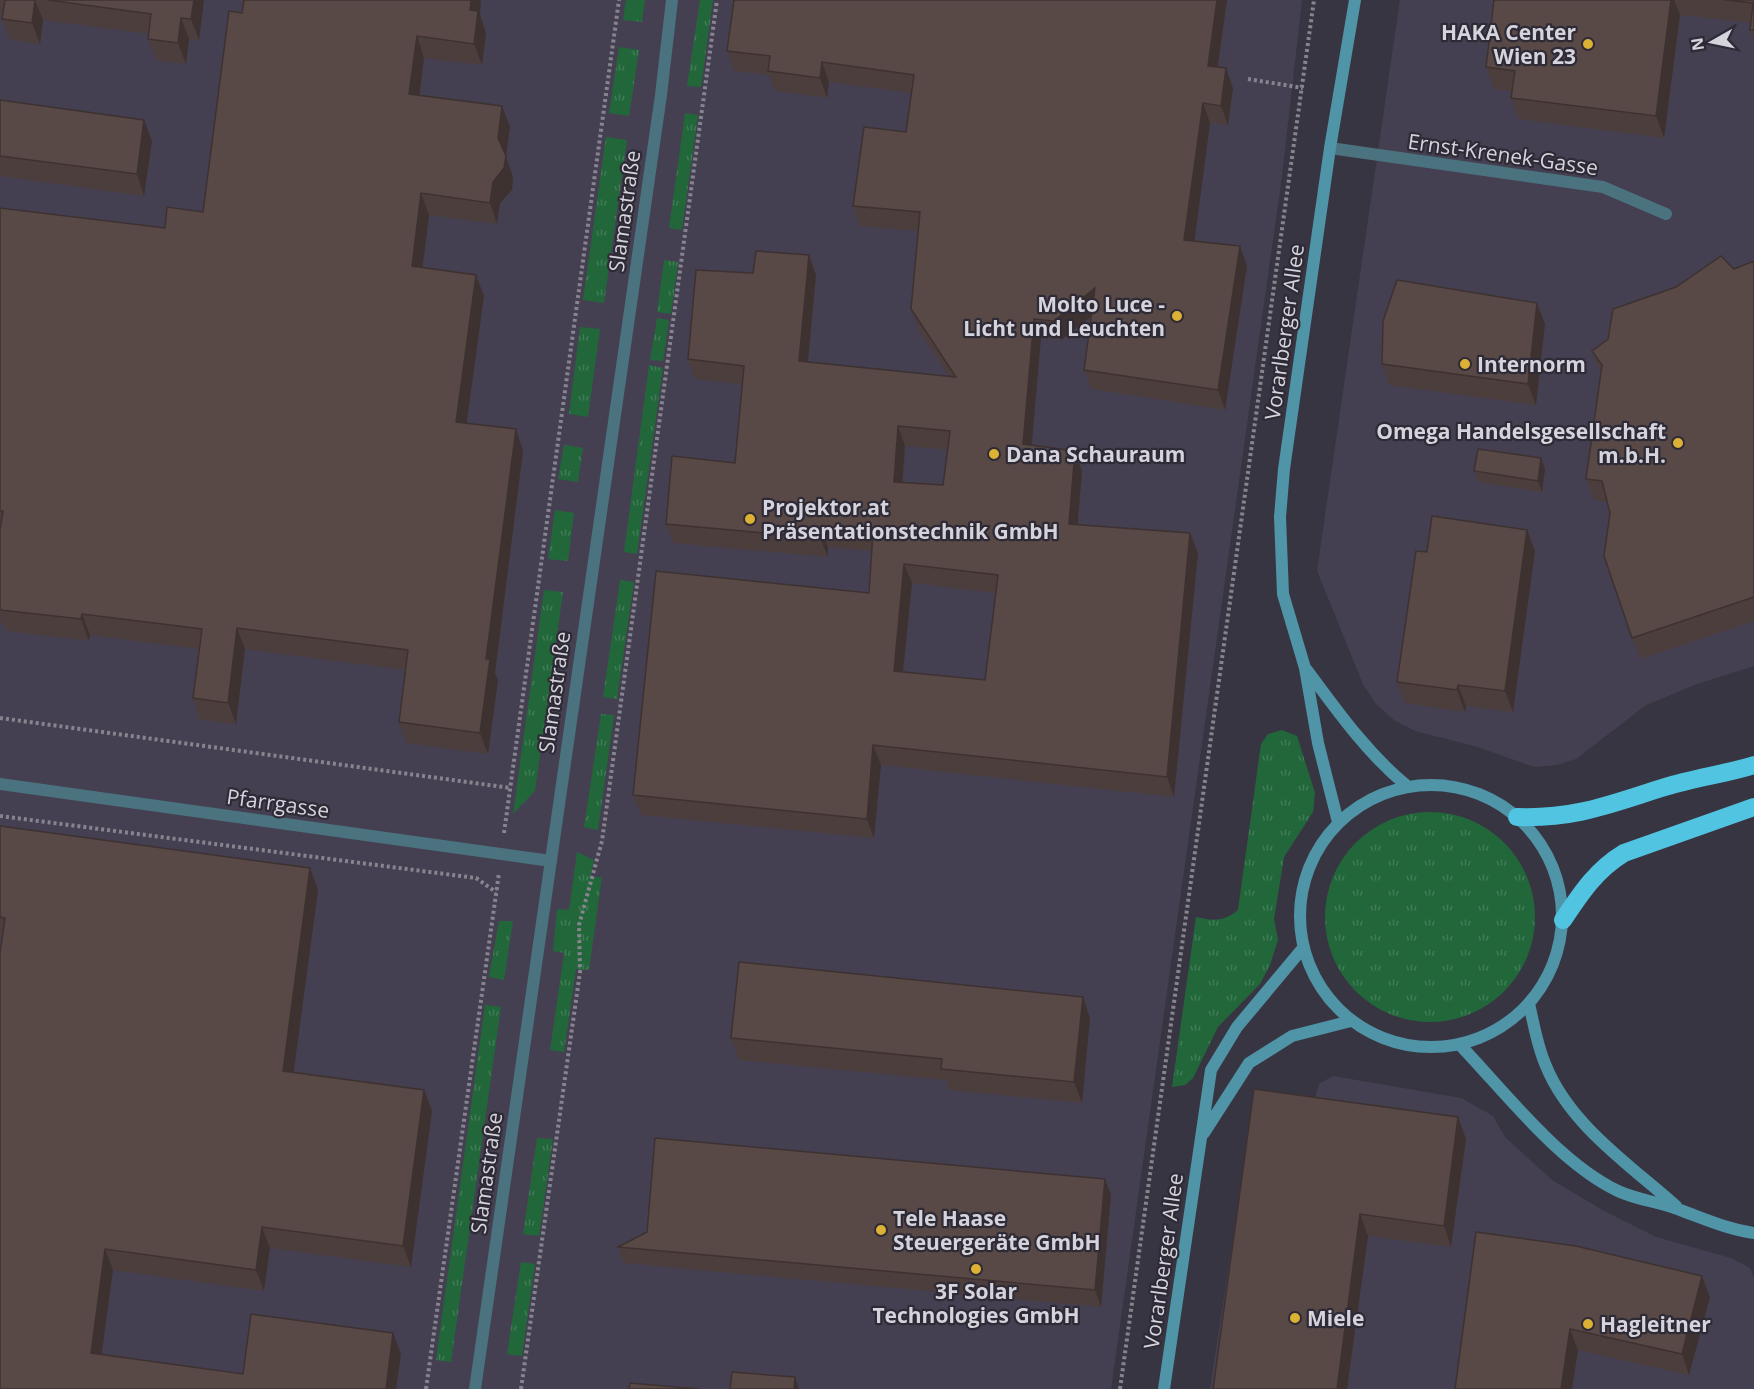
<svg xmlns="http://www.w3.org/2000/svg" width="1754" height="1389" font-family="'Open Sans',sans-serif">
	<defs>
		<pattern id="grass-tufts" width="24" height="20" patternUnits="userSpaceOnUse" patternTransform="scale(1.5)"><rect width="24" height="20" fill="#21673a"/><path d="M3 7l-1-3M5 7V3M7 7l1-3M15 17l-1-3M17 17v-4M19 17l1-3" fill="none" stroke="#407c56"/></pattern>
	</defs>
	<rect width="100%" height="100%" fill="#383542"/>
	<path fill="#444052" d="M0 0H1302L1282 176 1111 1389H0Z
		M1400 0H1754V666L1697 684 1646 705 1576 759 1557 765 1534 767 1478 747 1415 731 1394 720 1376 704 1363 684 1317 571Z
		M1333 1076 1461 1098 1493 1116 1505 1137 1552 1180 1604 1211 1656 1237 1731 1258 1750 1268 1754 1278V1389H1210L1255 1093 1315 1099 1319 1084Z"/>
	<path fill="url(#grass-tufts)" d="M626 0H645L642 22 623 20Z
		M700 0H713L701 87 687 86Z
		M619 47 639 50 629 116 609 113Z
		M685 113 698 115 682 230 669 228Z
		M606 137 627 140 604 303 583 300Z
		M664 260 678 262 671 314 657 312Z
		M657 318 669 320 663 361 650 360Z
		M580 327 600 329 588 417 569 414Z
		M649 365 663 368 637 554 624 552Z
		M564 445 583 448 578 482 558 479Z
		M555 510 574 513 568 561 548 559Z
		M620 580 634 582 617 699 603 697Z
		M544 590 563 592 535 791 513 814Z
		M601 714 614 715 598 830 584 827Z
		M1282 730 1297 736 1315 793 1313 812 1284 857 1274 919 1278 940 1270 965 1260 984 1218 1027 1193 1078 1185 1085 1172 1087 1196 917C1213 921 1224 922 1238 910L1261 744 1268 734Z
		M1325 917a105 105 0 1 1 210 0a105 105 0 1 1-210 0Z
		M577 852 594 860 590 877H602L589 970 576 969 564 1052 550 1050 564 953 553 951 557 909 569 910Z
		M499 921H513L504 980 489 977Z
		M485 1005 501 1007 451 1362 436 1360Z
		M537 1138 553 1139 539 1236 523 1234Z
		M521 1262 535 1264 522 1356 507 1354Z"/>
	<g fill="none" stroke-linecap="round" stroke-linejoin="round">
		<path stroke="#87848f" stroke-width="4" stroke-dasharray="3 3" stroke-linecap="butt" d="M1248 79 1303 88
			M0 718 511 788
			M0 816 476 878 496 892
			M504 833 619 0
			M426 1389 499 873
			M521 1389 580 972 579 925 602 841 717 0
			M1120 1389 1314 0"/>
		<path stroke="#4a737f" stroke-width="12" d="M1330 148 1603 187 1666 214
			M0 784 551 861
			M475 1389 661 95 672 0"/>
		<path stroke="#4f94a7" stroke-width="12" d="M1307 670C1338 712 1367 753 1407 786
			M1300 916a131 131 0 1 1 262 0a131 131 0 1 1-262 0Z
			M1338 822 1318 743 1305 668 1283 594 1280 517 1284 469 1330 148 1355 0
			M1529 1004C1534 1024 1537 1046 1546 1066 1570 1125 1630 1165 1676 1206
			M1460 1045C1505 1092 1559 1163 1618 1191 1637 1200 1660 1202 1680 1210 1705 1219 1727 1229 1754 1233
			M1204 1133 1249 1063 1292 1036 1351 1021
			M1164 1389 1211 1070 1237 1027 1303 948"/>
		<path stroke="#50c4e1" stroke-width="18" d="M1517 817C1576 819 1610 804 1665 787 1694 778 1725 774 1754 765
			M1563 920C1581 893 1596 870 1624 853L1754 807"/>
	</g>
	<path fill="#4c3e3c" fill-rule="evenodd" d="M0 0H204L199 40 189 39 186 64 156 60 148 39 149 34 43 20 40 44 10 40 2 19 3 14H0Z
		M1227 0 1218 67 1233 88 1228 125 1210 123 1194 241 1240 246 1247 266 1225 410 1092 389 1084 370 1091 317 1061 340 1041 338 1031 445 1082 471 1078 525 1198 553 1174 797 881 765 874 838 641 815 633 795 869 593 872 551 828 547V557L673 543 666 524 735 463 742 384 695 379 688 359 753 273 809 255 816 275 808 362 949 376 918 329 911 309 918 231 860 226 853 206 906 132 911 93 829 82 827 98 775 91 769 75 734 71 727 51ZM905 446 948 450 943 485 903 482ZM912 583 996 593 985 680 903 672Z
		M1494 0H1754V41L1750 30 1751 23 1680 15 1664 138 1519 119 1511 98 1512 91 1494 89 1486 67Z
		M242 13 480 15 486 33 482 65 424 58 420 95 510 127 506 157 513 177 512 190 500 203 497 224 429 215 422 268 476 275 484 296 466 423 523 451 495 673 498 680 488 754 406 743 399 722 405 670 245 649 236 724 200 720 193 698 199 649 90 635 89 641 7 631 0 620V208L165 228 203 212Z
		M0 100 144 120 152 141 144 196 0 176Z
		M1754 261V621L1640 659 1632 638 1607 502 1594 500 1586 479 1601 374 1592 351 1734 269Z
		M1545 324 1536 405 1389 385 1382 364Z
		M1545 469 1542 492 1478 482 1474 471Z
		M1527 530 1535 551 1513 712 1466 706 1465 712 1405 703 1397 682 1427 552Z
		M0 826 310 868 318 890 293 1072 424 1090 432 1111 411 1267 270 1248 264 1291 113 1270 101 1354 243 1374 393 1333 401 1354 396 1389H0L2 938H0Z
		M1083 997 1090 1018 1082 1103 949 1090 946 1080 739 1060 731 1038Z
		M1254 1089 1466 1139 1451 1247 1368 1236 1347 1389H1213Z
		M1111 1195 1101 1307 624 1263 618 1247Z
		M1476 1232 1710 1297 1689 1375 1578 1350 1572 1389H1455Z"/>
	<path fill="#3e3231" d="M35 0 43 20 40 44 32 23Z
		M194 0H204L199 40 191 19Z
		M471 0H481L480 15 486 33 482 65 474 44 470 10Z
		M1217 0H1227L1215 86 1208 66Z
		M1671 0H1674L1680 15 1664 138 1656 116Z
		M181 18 189 39 186 64 178 43Z
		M417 36 424 58 417 115 409 94Z
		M822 62 829 82 827 98 820 78Z
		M1226 68 1233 88 1228 125 1221 106Z
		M1203 103 1210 123 1192 260 1184 240Z
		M502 106 510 127 506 157 513 177 512 190 500 203 497 224 490 203Z
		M144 120 152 141 144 196 137 174Z
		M421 193 429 215 420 288 412 266Z
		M1240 246 1247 266 1225 410 1218 390Z
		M809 255 816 275 806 381 799 361Z
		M476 275 484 296 464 443 456 422Z
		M1095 288 1102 308 1061 340 1054 321Z
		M1537 303 1545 324 1536 405 1528 384Z
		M1034 319 1041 338 1030 464 1023 444Z
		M898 426 905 446 901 501 894 482Z
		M516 429 523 451 495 673 498 680 488 754 480 733 486 659Z
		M1075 451 1082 471 1076 544 1069 524Z
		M1541 458 1545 469 1542 492 1538 481Z
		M821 527 828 547V557L820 538Z
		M1527 530 1535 551 1513 712 1505 691Z
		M1190 533 1198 553 1174 797 1167 777Z
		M904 564 912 583 901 691 894 671Z
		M82 614 90 635 89 641 81 619Z
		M237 628 245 649 236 724 228 703Z
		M1458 685 1466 706 1465 712 1457 690Z
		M873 745 881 765 874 838 867 819Z
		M310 868 318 890 291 1092 283 1071Z
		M1083 997 1090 1018 1082 1103 1074 1082Z
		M424 1090 432 1111 411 1267 403 1246Z
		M1458 1117 1466 1139 1451 1247 1444 1226Z
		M1105 1179 1111 1195 1101 1307 1095 1290Z
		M1360 1214 1368 1236 1347 1389H1337Z
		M262 1227 270 1248 264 1291 256 1270Z
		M105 1249 113 1270 99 1374 91 1353Z
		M1702 1276 1710 1297 1689 1375 1682 1354Z
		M1570 1329 1578 1350 1572 1389H1561Z
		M393 1333 401 1354 396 1389H386Z
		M795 1377 799 1389H794Z"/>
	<path fill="#584846" stroke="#3e3231" stroke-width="1.5" fill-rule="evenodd" d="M5 0H35L32 23 2 19Z
		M48 0H194L191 19 181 18 178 43 148 39 151 14Z
		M244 0H471L470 10 478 11 474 44 417 36 409 94 502 106 498 138 506 156 504 168 493 182 490 203 421 193 412 266 476 275 456 422 516 429 486 659H490L480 733 399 722 408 650 237 628 228 703 193 698 202 629 82 614 81 619 0 610V530L3 511H0V208L165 228 167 207 203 212 229 11 242 13Z
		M734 0H1217L1208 66 1226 68 1221 106 1203 103 1184 240 1240 246 1218 390 1084 370 1095 288 1054 321 1034 319 1023 444 1075 451 1069 524 1190 533 1167 777 873 745 867 819 633 795 656 571 869 593 873 532 821 527 820 538 666 524 672 456 735 463 744 366 688 359 696 270 753 273 756 251 809 255 799 361 956 377 911 309 920 212 853 206 864 127 906 132 914 75 822 62 820 78 768 71 770 56 727 51ZM898 426 950 431 943 485 894 482ZM904 564 998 575 985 680 894 671Z
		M1494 0H1671L1656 116 1511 98 1515 71 1486 67Z
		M1725 0H1754V30H1750L1753 3Z
		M0 100 144 120 137 174 0 156Z
		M1721 256 1734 269 1754 261V597L1632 638 1604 556 1610 513 1602 481 1586 479 1602 365 1592 351 1608 339 1613 309 1676 287Z
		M1397 280 1537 303 1528 384 1382 364 1383 321Z
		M1478 449 1541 458 1538 481 1474 471Z
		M1432 516 1527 530 1505 691 1458 685 1457 690 1397 682 1416 551 1427 552Z
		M0 826 310 868 283 1071 424 1090 403 1246 262 1227 256 1270 105 1249 91 1353 243 1374 251 1314 393 1333 386 1389H0V953L5 918 0 917Z
		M739 962 1083 997 1074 1082 941 1069 942 1059 731 1038Z
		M1254 1089 1458 1117 1444 1226 1360 1214 1337 1389H1213Z
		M655 1138 1105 1179 1095 1290 618 1247 647 1232Z
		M1476 1232 1576 1246 1702 1276 1682 1354 1570 1329 1561 1389H1455Z
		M732 1372 795 1377 794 1389H730Z
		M630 1383 699 1389H629Z"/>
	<g fill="#ddb133" stroke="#2e2b37" stroke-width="2">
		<circle cx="1588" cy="44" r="6"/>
		<circle cx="1177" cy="316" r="6"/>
		<circle cx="1465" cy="364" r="6"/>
		<circle cx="1678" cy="443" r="6"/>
		<circle cx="994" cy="454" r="6"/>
		<circle cx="750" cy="519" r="6"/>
		<circle cx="881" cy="1230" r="6"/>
		<circle cx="976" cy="1269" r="6"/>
		<circle cx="1295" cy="1318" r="6"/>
		<circle cx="1588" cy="1324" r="6"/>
	</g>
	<g text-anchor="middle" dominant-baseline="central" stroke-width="4.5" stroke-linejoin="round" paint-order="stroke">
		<g font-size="21" font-weight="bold" fill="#d5d3db" stroke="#2e2b37" text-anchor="start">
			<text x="1576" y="32" text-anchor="end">HAKA Center<tspan x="1576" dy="24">Wien 23</tspan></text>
			<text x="1165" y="304" text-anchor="end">Molto Luce -<tspan x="1165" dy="24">Licht und Leuchten</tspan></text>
			<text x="1477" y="364">Internorm</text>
			<text x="1666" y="431" text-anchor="end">Omega Handelsgesellschaft<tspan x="1666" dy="24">m.b.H.</tspan></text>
			<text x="1006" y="454">Dana Schauraum</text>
			<text x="762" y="507">Projektor.at<tspan x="762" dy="24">Präsentationstechnik GmbH</tspan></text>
			<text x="893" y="1218">Tele Haase<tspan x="893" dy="24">Steuergeräte GmbH</tspan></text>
			<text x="976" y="1291" text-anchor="middle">3F Solar<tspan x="976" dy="24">Technologies GmbH</tspan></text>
			<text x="1307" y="1318">Miele</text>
			<text x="1600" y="1324">Hagleitner</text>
		</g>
		<g font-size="21" fill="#d5d3db" stroke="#2e2b37">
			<text transform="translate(1503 154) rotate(8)">Ernst-Krenek-Gasse</text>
			<text transform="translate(624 211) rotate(-82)">Slamastraße</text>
			<text transform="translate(1284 332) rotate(-82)">Vorarlberger Allee</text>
			<text transform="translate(554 692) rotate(-82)">Slamastraße</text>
			<text transform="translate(278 803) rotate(8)">Pfarrgasse</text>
			<text transform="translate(486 1173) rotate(-82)">Slamastraße</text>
			<text transform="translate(1163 1261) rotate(-82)">Vorarlberger Allee</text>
		</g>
	</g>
	<g transform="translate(1712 42) rotate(261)" stroke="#2e2b37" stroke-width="4.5" paint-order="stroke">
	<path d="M0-4.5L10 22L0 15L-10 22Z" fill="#d5d3db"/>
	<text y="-9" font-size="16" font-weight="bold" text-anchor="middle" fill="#d5d3db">N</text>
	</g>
</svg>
